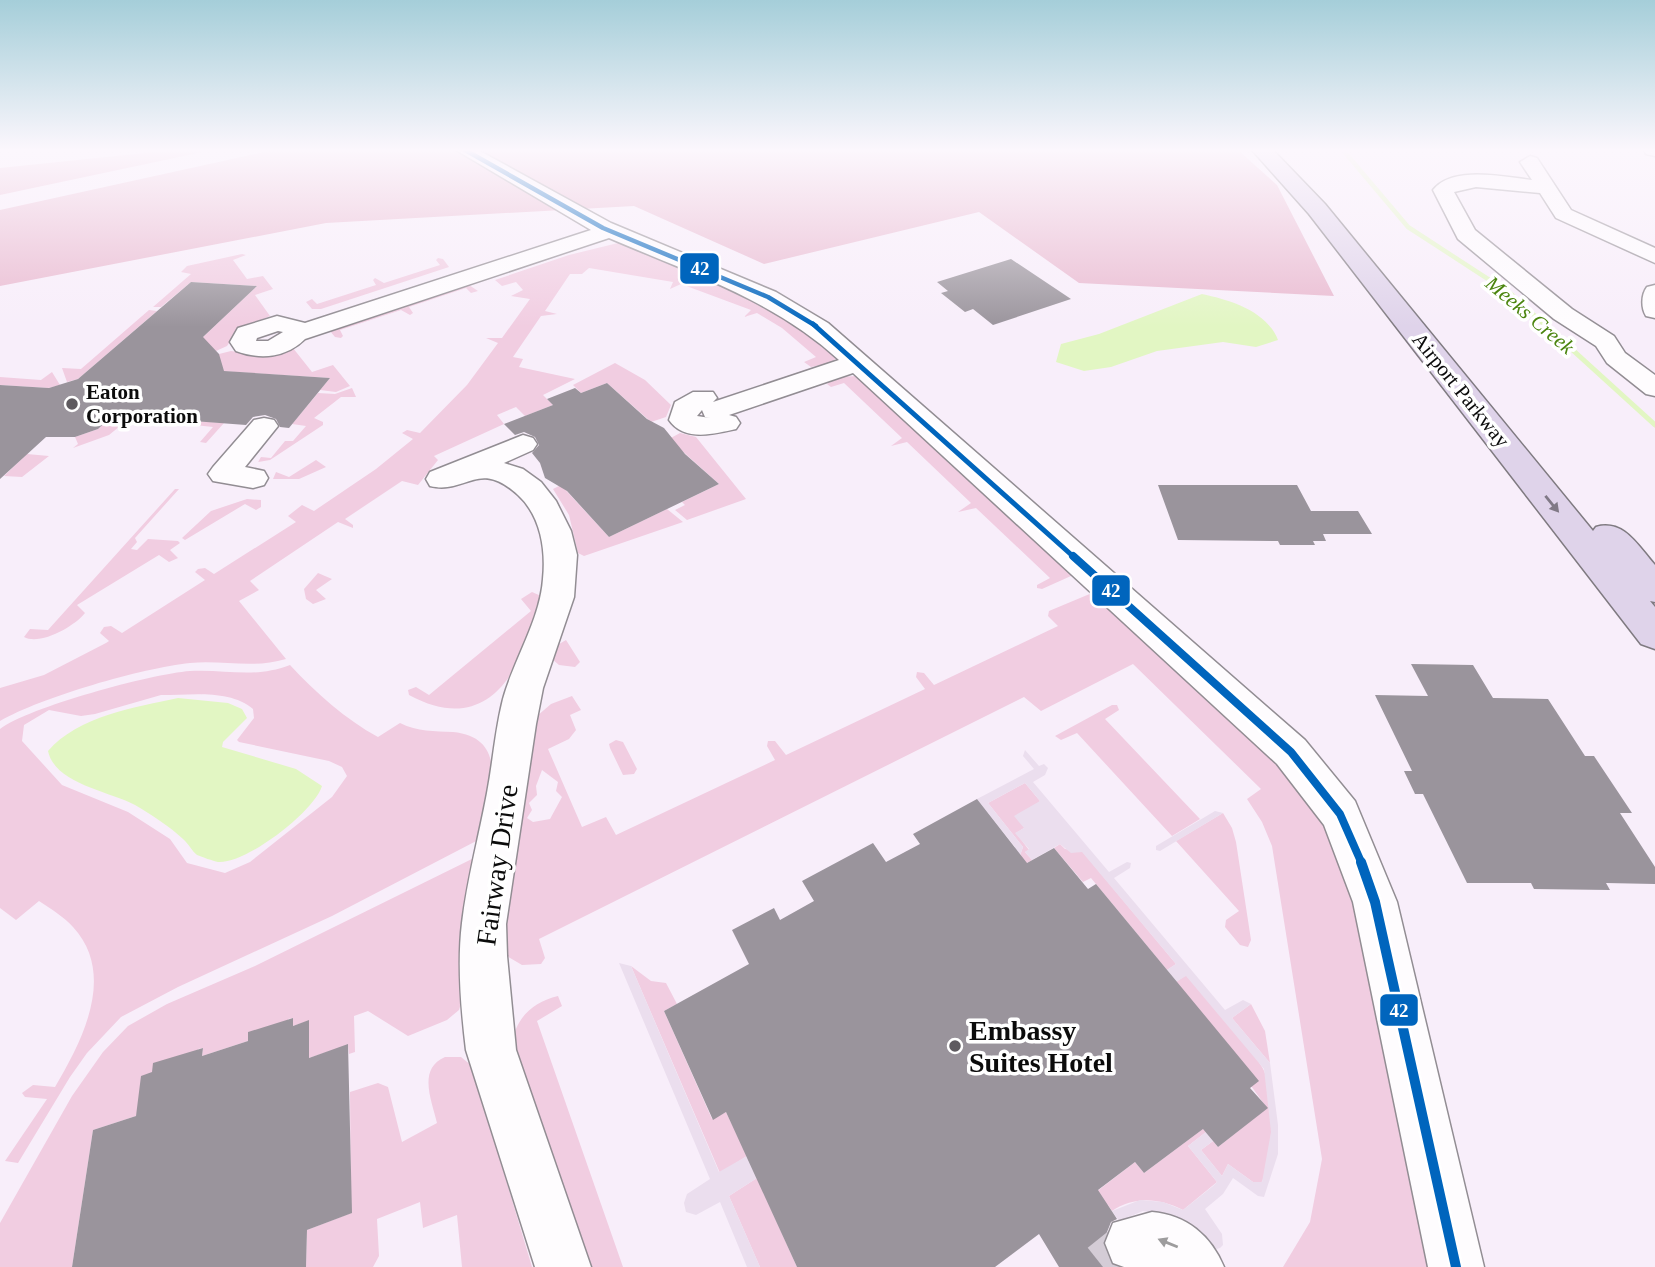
<svg xmlns="http://www.w3.org/2000/svg" width="1655" height="1267" font-family="Georgia,serif">
	<rect width="100%" height="100%" fill="#f8eefa"/>
	<path fill="#f1cde1" fill-rule="evenodd" d="M618 243 762 300 836 358 831 363 811 367 804 362 816 357 782 328 757 313 744 317 751 310 681 284 670 289 673 282 589 268 582 274H570L545 311 557 314 541 316 513 357 523 359 519 367 575 379 543 395 553 405 525 416 516 407 497 415 504 424 434 456 438 460 418 485 402 481 345 519 353 525V528L338 522 250 581 259 590 239 601 286 659C253 669 224 660 190 663 142 668 42 697 0 721V688L44 675 106 643 109 641 100 633 104 627 111 626 122 633 205 580 195 572 198 569 205 568 214 574 296 522 288 516 302 505 314 511 376 469 413 439 402 433 407 430 420 433 467 385 498 343 486 338H502L530 299 511 296 523 290 516 282 502 286 495 280 569 255Z
		M242 254 246 255 233 260 247 279 263 276 273 289 255 295 270 316 238 330 227 346 216 351 200 340 257 286 191 282 161 307H153L191 274 181 272 187 266Z
		M438 258 443 259 449 267 321 309H312L306 302 312 299 317 304 376 285 373 280 375 278 384 283 440 265 436 260Z
		M466 283 478 291 471 293 466 288 409 307 413 313 410 315 401 310 340 330 343 336 341 338 335 337 330 331Z
		M149 310 157 311 78 379 67 382 62 368 81 369Z
		M293 348 312 372 333 365 350 386 336 392 320 390 330 378 219 371V354L231 351 262 356Z
		M615 363 645 380 671 405 666 417 651 422 607 383 581 393 573 385Z
		M52 372 60 385 49 388 0 385V377L41 380Z
		M858 376 1072 573 1071 576 1042 589 1037 588V585L1050 578 976 508 958 512 971 503 907 442 891 446 902 438 844 383 831 387 827 384 837 377Z
		M352 388 356 397H341L314 418 323 422V425L270 460 258 462 261 457 271 458 285 441H293L306 426 292 424 318 393 335 394Z
		M113 415 224 423 206 443 200 442 213 427 130 418 109 435 73 448 78 444 75 437 98 429Z
		M680 433 696 437 746 499 687 520 675 510 685 505 682 502 719 484 669 439Z
		M27 454 49 456 22 477 4 476Z
		M316 460 326 467 299 479H273L276 472 289 477Z
		M561 485 609 537 667 509 683 522 584 556 578 553 569 515 553 489Z
		M175 489H179L135 538 137 542 131 549 137 550 148 539 178 541 180 543 170 550 178 558 169 562 159 555 77 605 85 613C75 626 40 646 24 637L30 629 48 630Z
		M247 499 261 500V507L256 510 245 504 185 540 182 538 211 511Z
		M318 573 332 579 316 590 326 599 313 604 306 599 304 589Z
		M532 592 541 596C525 664 492 740 409 695L408 690 416 687 429 695 531 611 521 599Z
		M1092 593 1310 792 1345 859 1433 1267H1283L1310 1222 1322 1159 1272 846 1262 822 1247 799 1261 789 1133 664 1041 711 1024 697 539 939 545 958 541 964 522 965 505 955 500 936 537 716 551 704 572 696 581 710 570 715 576 730 569 739 548 749 582 827 606 817 616 835 775 760 767 746 768 741H775L786 755 925 689 916 677 917 672 924 673 934 685 1058 626 1048 616 1049 611ZM542 770 558 782 556 791 562 797 550 819 533 822 527 818 532 810 529 803 537 795 536 786Z
		M566 640 580 662 575 667 559 665 552 659 554 647Z
		M290 665C316 693 345 719 378 737L400 723C418 732 434 731 453 732 513 738 488 799 482 838L332 916 178 987 121 1017 87 1053 70 1077 18 1163 5 1161 47 1099 25 1097 22 1093 33 1085 55 1087C82 1041 117 975 73 927 64 917 51 909 39 901L16 920 0 908V729C29 707 151 674 190 671 227 669 253 679 290 665ZM161 695C191 695 230 689 253 709L254 718 237 740 239 742 329 761 342 767 347 776 332 797 250 862 225 873 187 863 170 839 128 812 62 785 22 741 24 725 49 710 81 716 95 714Z
		M1112 705H1117L1119 710 1105 719 1200 819 1172 836 1077 733 1061 740 1055 736Z
		M616 740 623 742 637 769 634 774 623 775 610 748 609 744Z
		M1025 783 1040 801 1024 828 1016 833 1029 850 1025 852 1032 860 1015 870 1023 847 988 803Z
		M1223 813 1232 828 1236 842 1251 940 1248 947 1240 945 1225 927 1226 920 1239 911 1176 841Z
		M1060 844 1065 849 1082 851 1176 964 1167 970 1091 878 1083 882 1054 848Z
		M478 856 462 1000 459 1010 447 1020 408 1036 368 1011 354 1016 355 1052 349 1054 348 1045 309 1058 308 1021 293 1026V1018L288 1019V1027L248 1032V1041L202 1056 203 1048 198 1049 197 1057 152 1072 136 1116 93 1130 72 1267H0V1223L72 1096 103 1052 128 1026 167 1004 255 966Z
		M631 966 651 981 666 983 677 1004 664 1011 712 1119 726 1112 747 1156 720 1173Z
		M1186 975C1210 1004 1243 1036 1262 1067 1275 1087 1274 1163 1261 1183L1253 1182 1228 1164 1222 1176 1201 1150 1213 1141 1218 1147 1267 1108 1176 982Z
		M558 996 562 1006 537 1021 623 1267H588L512 1045C515 1019 532 1002 558 996Z
		M1251 1004 1265 1031 1270 1063 1232 1018Z
		M445 1057H461L472 1066 532 1267H462L457 1215 423 1228 420 1202 377 1219 379 1256 373 1267H306L307 1230 351 1213 350 1092 378 1083 388 1087 402 1142 437 1123C432 1101 417 1069 445 1057Z
		M1204 1128 1206 1132 1188 1146 1217 1182 1183 1210C1159 1198 1135 1196 1112 1211L1108 1205 1087 1199 1135 1162 1144 1173Z
		M757 1178 797 1267H760L729 1196Z"/>
	<path fill="#e9bad0" d="M174 150H212L0 195V168Z
		M273 150H1238L1277 185 1334 296 1079 283 979 212 764 264 634 206 326 223 0 286V210Z"/>
	<path fill="#ebdeee" d="M1025 750 1039 766 1044 764 1048 768 1045 775 1033 782 1109 872 1127 862 1131 863 1130 868 1114 878 1225 1010 1243 1000 1251 1004 1232 1018 1270 1063 1278 1125V1154L1264 1197 1258 1196 1233 1178 1223 1194 1205 1209 1222 1234 1223 1245 1220 1248 1213 1250 1173 1216 1143 1211 1119 1221 1112 1211 1140 1200 1163 1202 1183 1210 1213 1186 1217 1182 1188 1146 1206 1132 1213 1141 1201 1150 1222 1176 1228 1164 1253 1182H1262L1271 1132 1264 1069 1186 976 1176 982 1167 970 1176 964 1082 852 1071 853 1060 844 1032 860 1025 852 1029 849 1015 833 1024 828 1014 816 1040 801 1025 783 988 803 1023 847 1015 870 1006 874 1015 847 977 799 1034 769 1023 756Z
		M1215 811 1223 813 1160 851 1156 850V846Z
		M619 963 631 966 719 1172 747 1156 757 1178 729 1196 760 1267H747L720 1202 696 1215 686 1212 684 1203 687 1194 710 1179Z"/>
	<path fill="#e2f6c3" d="M1202 294C1230 300 1267 311 1278 340L1256 347 1223 342 1157 351 1111 367 1084 371 1056 362 1061 344 1099 334Z
		M178 698 228 703 242 709 247 718 223 742 222 747 296 769 322 786C314 812 246 864 218 862 213 861 202 857 197 855 192 851 188 843 183 839 169 826 152 815 135 805 109 791 55 784 48 751 78 716 136 707 178 698Z"/>
	<g fill="none" stroke-linecap="round" stroke-linejoin="round">
		<path stroke="#e2f6c3" stroke-width="4.5" d="M1343 150 1408 227 1511 294 1546 326"/>
		<path stroke="#e2f6c3" stroke-width="5" d="M1544 324 1655 425"/>
	</g>
	<path fill="#9a949c" d="M1011 259 1071 299 993 325 973 309 965 312 941 293 948 291 937 282Z
		M191 282 257 286 203 337 219 354 224 371 330 378 289 428 280 427 276 419 265 415 253 417 246 425 113 415 98 429 75 437H46L0 479V385L49 388 78 379Z
		M607 383 647 419 664 428 685 454 719 484 609 537 567 491 545 478 540 463 532 453 539 445 535 437 524 432 515 435 504 424 553 405 547 399 575 388 581 393Z
		M1158 485H1297L1311 511H1358L1372 534H1323L1326 541H1313L1315 545H1280L1278 541 1178 540Z
		M1411 664 1473 665 1493 698 1548 699 1585 756H1594L1632 813H1620L1655 867V884L1606 883 1610 890 1534 889 1531 883H1467L1423 794H1415L1404 771H1412L1375 695 1428 696Z
		M977 799 1027 863 1054 848 1088 889 1096 884 1259 1081 1250 1088 1268 1108 1218 1147 1203 1129 1144 1173 1135 1162 1098 1190 1117 1219 1111 1222 1103 1242 1111 1264 1116 1267H1059L1039 1234 995 1267H797L726 1112 713 1120 664 1011 749 964 732 930 774 908 780 920 814 901 802 881 873 843 886 862 920 844 913 834Z
		M293 1018V1026L309 1020V1058L348 1044 352 1213 307 1230 306 1267H72L93 1130 136 1116 141 1076 152 1072 153 1063 203 1048 202 1056 248 1041V1032Z"/>
	<g fill="none" stroke-linecap="round" stroke-linejoin="round">
		<path stroke="#d4ccd6" stroke-width="49" stroke-dasharray="49 24" stroke-linecap="butt" d="M1103 1267 1133 1243"/>
		<g stroke="#928d93" stroke-width="3">
			<path id="minor" d="M456 150H478L611 223 776 292 828 323 1305 740 1355 801 1397 902 1484 1267H1428L1353 902 1324 825 1277 764 853 373 729 415 736 417 740 423 736 429C714 434 684 442 669 420L675 402 693 392H713L717 398 713 402 839 360C774 300 690 273 609 238L305 339C286 358 260 360 236 351L230 342 238 328 277 316 305 323 591 230ZM278 331 283 332 268 341H256L257 338ZM702 410 705 417 710 418 697 416Z
				M1644 150H1655V156L1646 154Z
				M1530 156 1537 158 1571 210 1655 248V263L1556 218 1540 193 1476 187 1454 192 1475 230 1572 309 1614 336 1625 353 1655 375V396L1646 394 1607 363 1596 346 1554 319 1458 239 1433 190C1452 165 1505 177 1532 180L1520 162Z
				M1655 285V318L1646 316C1641 308 1641 295 1647 287Z
				M264 418 274 420 278 426 245 467 264 471 268 478 264 485 253 488 213 481 208 474 213 467 254 420Z
				M523 435 533 438 537 444 533 450 504 463 523 469 541 482 556 501 571 531 577 555 574 597 543 688 536 724 506 924 507 956 516 1050 591 1267H535L466 1050C461 1009 457 964 462 923 467 880 479 836 487 793 493 762 495 730 503 699 514 659 540 620 543 579 546 550 541 516 518 495 478 458 466 495 430 486L426 479 430 472Z
				M1152 1212C1187 1215 1211 1236 1224 1267H1124L1113 1263 1105 1243 1113 1223Z"/>
		</g>
		<g stroke="#7f7a80" stroke-width="3">
			<path id="highway" d="M1252 150H1273L1325 204 1593 531 1596 527C1624 519 1638 546 1655 565V602L1650 601 1655 607V649L1641 644 1309 214Z"/>
		</g>
		<use href="#minor" fill="#fefcfe" fill-rule="evenodd"/>
		<use href="#highway" fill="#dfd3ea" fill-rule="evenodd"/>
		<g stroke="#fff" stroke-width="8">
			<path id="bus-1-far3" d="M465 150 603 228 768 297 816 326"/>
		</g>
		<g stroke="#fff" stroke-width="10">
			<path id="bus-1-far2" d="M813 324 1075 558"/>
		</g>
		<g stroke="#fff" stroke-width="13">
			<path id="bus-1-far1" d="M1073 556 1291 752 1340 814 1362 864"/>
		</g>
		<g stroke="#fff" stroke-width="15">
			<path id="bus-1" d="M1361 862 1375 902 1456 1267"/>
		</g>
		<use href="#bus-1-far3" stroke="#0065bd" stroke-width="4.5"/>
		<use href="#bus-1-far2" stroke="#0065bd" stroke-width="5"/>
		<use href="#bus-1-far1" stroke="#0065bd" stroke-width="8"/>
		<use href="#bus-1" stroke="#0065bd" stroke-width="10"/>
	</g>
	<defs><path id="oneway-solid" d="M-6-.8H1V-3.2L6.5 0L1 3.2V.8H-6Z" transform="scale(1.75)"/></defs>
	<use fill="#807986" href="#oneway-solid" transform="translate(1552 504) rotate(51)"/>
	<use fill="#9d9c9d" href="#oneway-solid" transform="translate(1168 1243) rotate(-158)"/>
	<linearGradient id="sky" x2="0" y2="1"><stop stop-color="#a5ced9"/><stop offset="0.46" stop-color="#fcf7fd"/><stop offset="1" stop-color="#fcf7fd" stop-opacity="0"/></linearGradient>
	<rect width="1655" height="327" fill="url(#sky)"/>
	<g fill="#5e5a5f" stroke="#fff" stroke-width="2.5">
		<circle cx="72" cy="404" r="7"/>
		<circle cx="955" cy="1046" r="7"/>
	</g>
	<g text-anchor="middle" dominant-baseline="central" stroke-width="7" stroke-linejoin="round" paint-order="stroke">
		<g font-size="21" font-style="italic" fill="#4b850f" stroke="#fff">
			<text transform="translate(1530 315) rotate(40)">Meeks Creek</text>
		</g>
		<g font-size="21" fill="#0b0b0b" stroke="#fff">
			<text transform="translate(1461 390) rotate(51)">Airport Parkway</text>
		</g>
		<g font-size="21" font-weight="bold" fill="#0b0b0b" stroke="#fff" text-anchor="start">
			<text x="86" y="392">Eaton<tspan x="86" dy="24">Corporation</tspan></text>
		</g>
		<g font-size="28" fill="#0b0b0b" stroke="#fff">
			<text transform="translate(497 865) rotate(-82)">Fairway Drive</text>
		</g>
		<g font-size="28" font-weight="bold" fill="#0b0b0b" stroke="#fff" text-anchor="start">
			<text x="969" y="1030">Embassy<tspan x="969" dy="32">Suites Hotel</tspan></text>
		</g>
	</g>
	<g stroke="#fff" stroke-width="2.5">
		<rect x="679" y="252" width="41" height="33" rx="7" fill="#0065bd"/>
		<rect x="1091" y="574" width="40" height="33" rx="7" fill="#0065bd"/>
		<rect x="1379" y="993" width="40" height="34" rx="7" fill="#0065bd"/>
	</g>
	<g font-size="19" text-anchor="middle" font-weight="bold" fill="#fff">
		<text x="700" y="275">42</text>
		<text x="1111" y="597">42</text>
		<text x="1399" y="1017">42</text>
	</g>
</svg>
